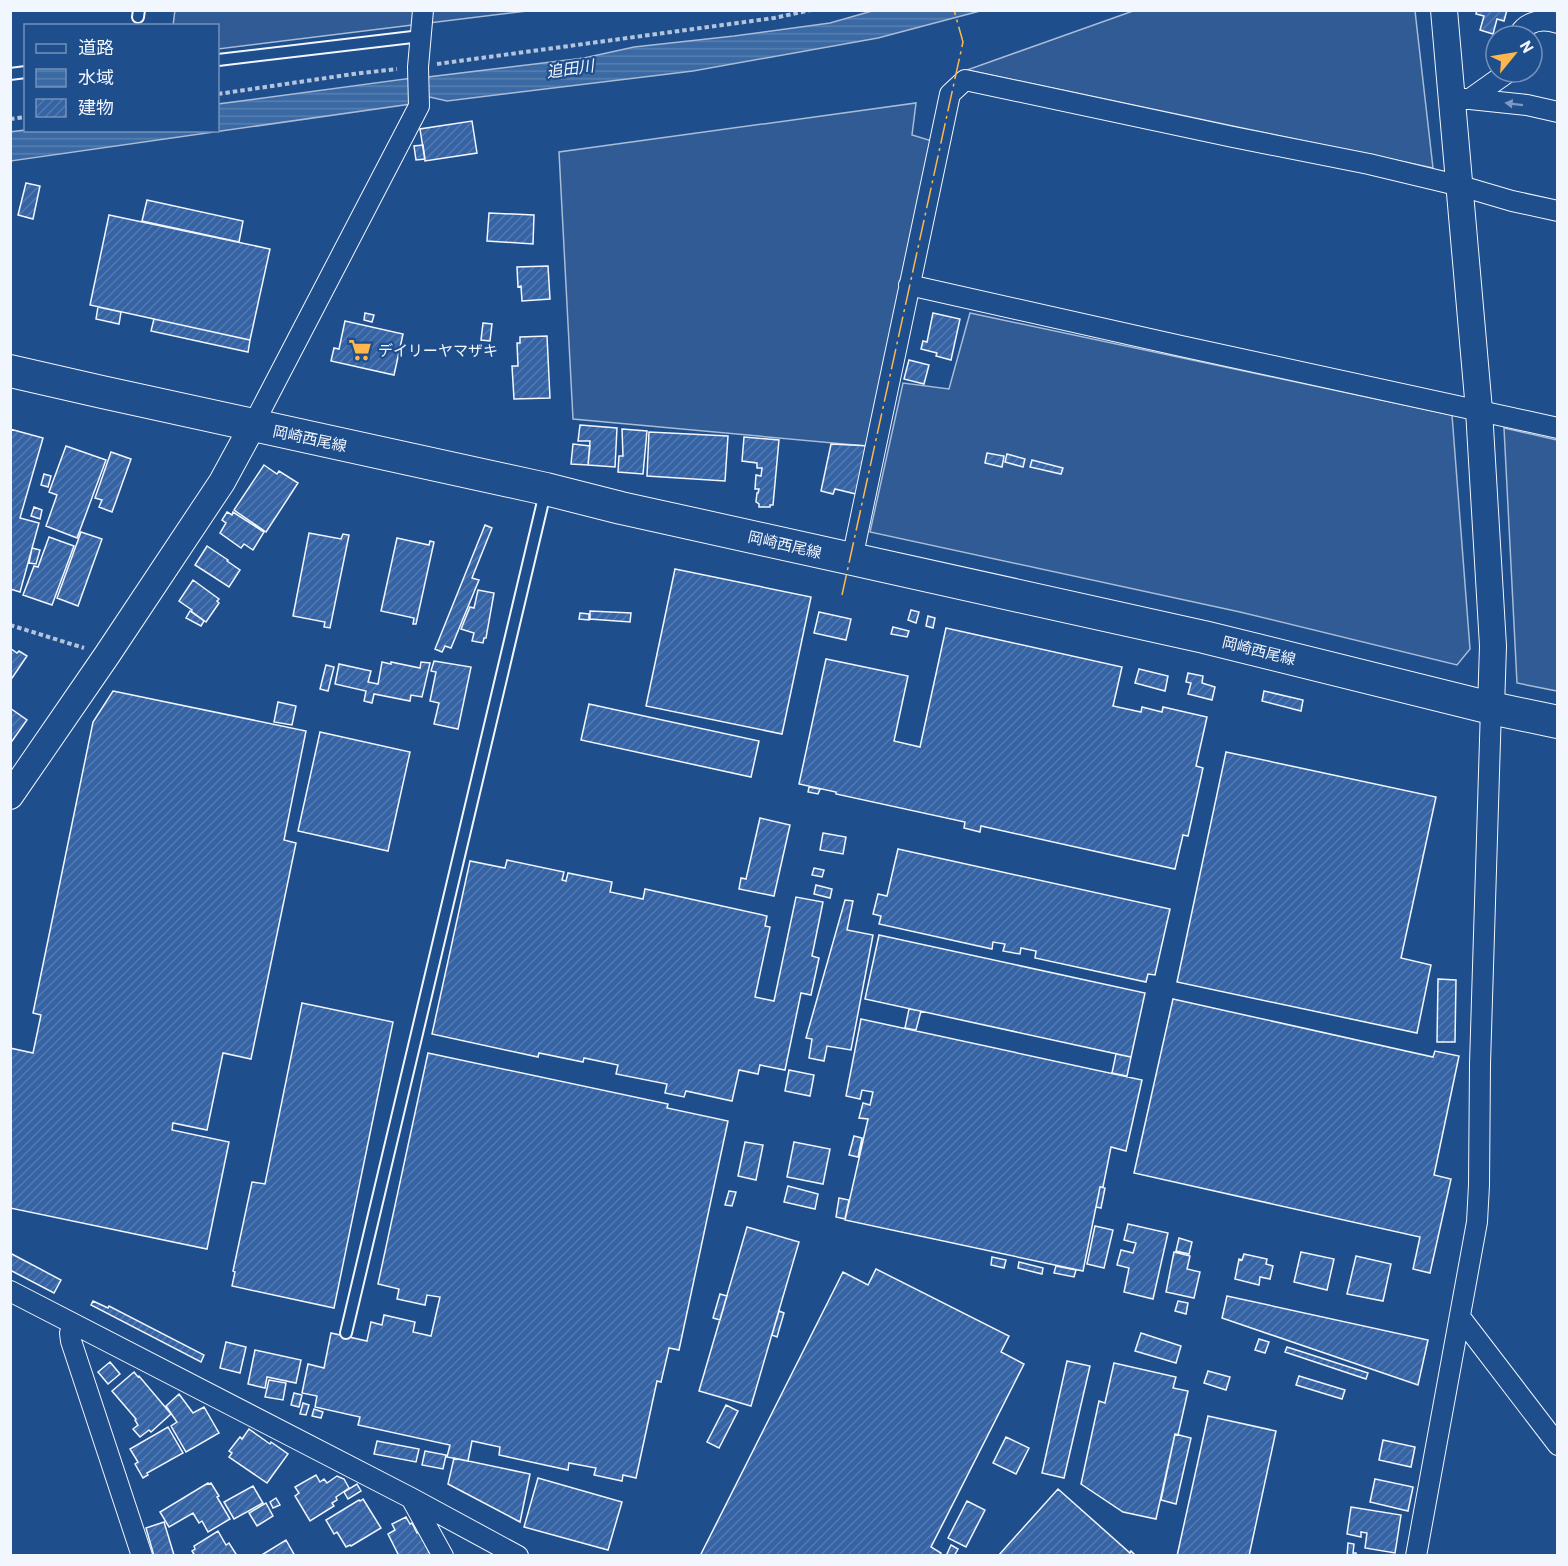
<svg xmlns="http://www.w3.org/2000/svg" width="1568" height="1566" font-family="Barlow,'Noto Sans JP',sans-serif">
	<defs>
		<pattern id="water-rules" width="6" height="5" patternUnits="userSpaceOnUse" patternTransform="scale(1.5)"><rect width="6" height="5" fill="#3b69a3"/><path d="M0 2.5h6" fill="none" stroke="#587fb1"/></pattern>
		<pattern id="building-hatch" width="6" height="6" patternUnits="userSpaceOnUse" patternTransform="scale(1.5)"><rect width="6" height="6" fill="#3563a3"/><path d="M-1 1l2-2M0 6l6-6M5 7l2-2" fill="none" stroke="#537ab1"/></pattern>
	</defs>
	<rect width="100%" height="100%" fill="#1f4e8c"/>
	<path fill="#305b95" stroke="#a8bbd7" stroke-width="1.5" d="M175 10 527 11 218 49V26H173Z
		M1133 11H1415L1433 168 967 70Z
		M916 103 912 135 932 141 866 446 573 419 559 152Z
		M970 313 1452 415 1470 649 1457 665 1240 612 870 532 903 383 949 389Z
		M1504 428 1557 440V691L1517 683Z"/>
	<path fill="url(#water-rules)" stroke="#a8bbd7" stroke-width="1.5" d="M872 11H980L878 38 693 71 447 101 425 96 428 77 584 58 634 47 734 36 830 23Z
		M412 78 411 104 11 161 10 132 25 130H218V104Z"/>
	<path fill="url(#building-hatch)" stroke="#f2f6ff" stroke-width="1.5" d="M1477 10H1507L1504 21 1497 19 1493 34 1480 30 1484 16 1476 14Z
		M472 121 477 153 425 161 420 129Z
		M423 145 425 159 416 160 414 146Z
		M26 183 40 186 33 219 18 215Z
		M147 200 243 221 239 242 142 221Z
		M489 213 534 215 533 244 487 241Z
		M109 215 270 249 250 340 90 305Z
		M548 266 550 299 522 301 521 286 518 287 517 267Z
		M98 307 121 312 119 324 96 319Z
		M365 313 374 315 372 322 364 320Z
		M933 313 960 319 951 360 936 356 937 353 921 349 923 341 927 342Z
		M154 319 250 340 248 352 151 331Z
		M345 321 403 334 394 375 331 361 334 348 339 349Z
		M483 323 492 324 490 341 481 340Z
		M547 336 550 398 514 399 512 366H518L517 343H520V337Z
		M909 360 929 365 924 384 904 379Z
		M580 425 617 428 615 467 588 465 590 441H578Z
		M10 429 43 438 20 518 39 523 20 592 10 589Z
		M622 429 647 431 643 474 618 472 619 456H623Z
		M649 432 728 436 725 481 647 476Z
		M744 437 779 440 773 505H770V507H759V504L756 502 757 493H758L759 489H755L756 475 761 476 762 468H757V463L742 461Z
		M573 444 590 446 588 465 571 464Z
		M831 444 870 446 860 495 835 489 833 494 821 491Z
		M66 446 106 460 77 538 46 526 57 495 49 492Z
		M111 452 131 459 112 512 99 507 102 500 95 498Z
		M987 453 1004 456 1002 467 985 463Z
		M1007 454 1025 459 1023 467 1005 462Z
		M1032 460 1063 468 1061 474 1030 467Z
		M264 465 277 474 279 471 298 483 266 532 234 510Z
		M44 474 51 476 48 487 41 485Z
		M34 507 42 510 40 519 31 516Z
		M227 512 232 515 233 512 264 532 253 550 244 544 241 548 220 533 226 523 222 520Z
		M485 525 492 528 472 578 479 580 451 648 445 646 442 652 435 649Z
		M81 532 102 539 78 606 57 598Z
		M309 533 341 539 343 534 349 535 330 628 324 627 325 622 293 616Z
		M49 537 74 546 52 605 23 595 34 566 38 567Z
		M397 538 429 545 430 541 434 542 416 624H413L414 618 381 611Z
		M207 546 228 560 227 561 240 570 229 587 195 565Z
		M32 548 40 550 36 564 29 563Z
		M675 569 811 597 782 734 646 706Z
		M193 580 219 599 217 601 219 603 206 622 191 611 192 610 179 601Z
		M478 590 494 593 486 638H484L483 643 472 641 474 633 461 629 470 607 474 608Z
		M911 610 919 612 916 623 908 620Z
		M190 611 204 621 201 626 186 618Z
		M590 611 631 613 630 622 590 619Z
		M819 612 851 619 846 640 814 633Z
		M580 613 589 614V620L579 619Z
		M928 616 935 618 933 628 926 626Z
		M893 627 909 631 907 637 891 634Z
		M946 628 1122 667 1113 706 1141 712 1142 707 1162 712 1163 707 1207 717 1196 766 1203 768 1188 836 1183 835 1175 869 981 826 980 832 964 828 965 822 836 794V792L799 784 826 659 908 676 894 741 920 747Z
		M10 648 17 653 19 651 27 656 10 681Z
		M434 661 471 667 458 729 434 724 439 703 430 701 436 672 431 671Z
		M382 662 391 664V662L420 668 421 662 430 663 422 697 411 695 410 701 374 694 372 703 364 701 366 691 335 684 339 664 371 671 368 682 378 684Z
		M326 665 334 667 328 691 320 689Z
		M1139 669 1168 676 1165 691 1135 683Z
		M1188 673 1203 676 1202 683 1215 687 1212 700 1188 694 1191 683 1186 682Z
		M113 691 306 731 284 840 296 843 251 1059 223 1053 207 1130 173 1123 172 1130 229 1142 207 1249 10 1208V1048L33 1053 41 1015 33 1013 93 722Z
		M1264 691 1303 700 1301 711 1262 701Z
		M278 702 296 706 292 725 274 722Z
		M589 704 759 741 751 777 581 740Z
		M10 708 27 720 10 744Z
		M320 732 410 752 388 851 298 831Z
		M1226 752 1436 797 1401 958 1431 965 1417 1033 1177 982Z
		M809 787 820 789 818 794 808 792Z
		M760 818 790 825 774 896 739 889 741 878 746 879Z
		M823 833 846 837 843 854 820 850Z
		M898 849 1170 909 1155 975 1148 974 1146 982 1035 958 1036 951 1021 948 1020 954 1003 951 1005 944 993 942 992 949 879 924 881 916 873 914 878 894 887 896Z
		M507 860 564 872 562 880 566 881 568 873 612 882 610 892 643 899 645 889 767 916 765 926 770 927 755 997 774 1001 796 897 823 902 812 956 819 958 811 995 801 993 785 1070 760 1065 758 1074 739 1070 732 1101 686 1091 684 1097 665 1093 667 1084 616 1074 618 1065 584 1058 583 1062 539 1053 538 1057 432 1034 470 861 505 868Z
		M814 868 824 870 822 877 812 875Z
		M816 885 832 889 830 898 814 894Z
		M845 900 853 901 847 930 873 935 851 1050 827 1046 824 1061 809 1058 812 1039 806 1038Z
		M879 935 1145 993 1131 1057 865 999Z
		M1438 979 1456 980 1455 1042H1437Z
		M1173 999 1433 1057 1435 1051 1459 1056 1434 1175 1451 1179 1430 1273 1413 1269 1420 1237 1134 1173Z
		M302 1003 393 1022 334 1308 232 1286 235 1272 233 1271 252 1182 265 1184Z
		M909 1009 921 1011 916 1030 905 1028Z
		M861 1019 1142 1080 1126 1151 1111 1147 1103 1187H1100L1083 1271 845 1220 868 1119 859 1118 863 1103 870 1105 873 1092 862 1090 860 1099 846 1096Z
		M428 1053 668 1104 667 1108 728 1121 679 1350 669 1348 661 1382 657 1381 636 1478 623 1475 622 1481 594 1475 596 1468 569 1463 568 1470 499 1455 500 1447 472 1441 468 1461 447 1457 450 1445 358 1425 360 1417 315 1407 317 1396 302 1393 308 1364 324 1368 331 1333 367 1341 371 1322 382 1325 384 1315 415 1322 413 1332 431 1336 440 1297 427 1295 425 1305 397 1299 399 1289 378 1284Z
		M1116 1054 1131 1057 1127 1076 1112 1073Z
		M789 1070 814 1075 810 1096 785 1091Z
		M854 1136 862 1138 858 1157 849 1155Z
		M745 1142 763 1145 756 1180 738 1176Z
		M794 1142 830 1149 823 1184 787 1177Z
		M788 1186 818 1194 815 1209 784 1202Z
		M1100 1187 1105 1188 1101 1208 1096 1207Z
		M729 1191 736 1192 732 1206 725 1205Z
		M839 1198 849 1200 845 1219 836 1217Z
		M1128 1224 1168 1233 1153 1299 1124 1292 1129 1268 1117 1265 1121 1250 1133 1253 1136 1243 1124 1240Z
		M1095 1226 1113 1230 1104 1268 1087 1264Z
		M747 1227 799 1242 751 1406 699 1391Z
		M1179 1238 1192 1242 1189 1254 1176 1251Z
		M1174 1252 1190 1256 1187 1269 1200 1272 1194 1298 1166 1292Z
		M1301 1252 1334 1259 1327 1290 1294 1282Z
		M10 1253 61 1280 54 1293 10 1270Z
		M1244 1254 1267 1259 1266 1264 1273 1266 1270 1279 1260 1277 1259 1285 1235 1279 1239 1259 1242 1260Z
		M1356 1256 1391 1264 1383 1301 1347 1294Z
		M992 1257 1006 1260 1004 1268 991 1265Z
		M1019 1262 1043 1268 1042 1274 1018 1268Z
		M1056 1266 1076 1270 1074 1277 1054 1273Z
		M876 1269 1009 1336 1001 1352 1024 1364 931 1547 941 1553 940 1556H700L843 1272 868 1285Z
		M720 1294 727 1296 720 1320 713 1318Z
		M1227 1296 1428 1340 1418 1385 1222 1318Z
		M93 1301 108 1308 109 1306 204 1355 201 1362 91 1305Z
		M1178 1301 1188 1303 1186 1314 1175 1311Z
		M779 1311 784 1313 777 1337 772 1335Z
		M1141 1333 1181 1346 1176 1363 1135 1351Z
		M1259 1339 1269 1342 1265 1353 1255 1350Z
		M226 1342 246 1347 240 1373 220 1368Z
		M1287 1347 1368 1373 1366 1379 1285 1352Z
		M255 1350 301 1360 296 1383 267 1377 265 1388 248 1384Z
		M1067 1361 1090 1366 1064 1478 1042 1473Z
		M110 1362 120 1374 108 1384 98 1372Z
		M1114 1363 1176 1377 1173 1388 1188 1391 1178 1435 1175 1434 1156 1519 1123 1512 1081 1484 1099 1401 1105 1403Z
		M1208 1371 1230 1377 1226 1390 1204 1383Z
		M134 1372 138 1377 139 1376 171 1414 151 1432 149 1430 140 1437 133 1429 138 1425 135 1420 136 1419 112 1391Z
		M1299 1376 1345 1390 1342 1399 1296 1385Z
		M269 1380 286 1383 283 1400 265 1397Z
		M294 1393 302 1395 299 1407 291 1405Z
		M179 1394 193 1413 204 1407 219 1433 186 1452 171 1426 177 1422 166 1406Z
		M303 1403 309 1405 306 1415 300 1414Z
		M726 1405 738 1411 719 1448 707 1442Z
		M314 1409 323 1412 321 1418 312 1416Z
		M1208 1416 1276 1431 1249 1556H1177Z
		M168 1427 183 1453 147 1473 148 1475 143 1478 135 1464 138 1462 130 1449Z
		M249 1429 270 1444 271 1442 288 1454 267 1483 229 1457 232 1453 229 1451 240 1437 242 1439Z
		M1175 1434 1191 1438 1176 1504 1161 1500Z
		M1006 1437 1029 1448 1016 1474 993 1463Z
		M1383 1440 1415 1447 1411 1467 1379 1460Z
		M377 1441 419 1449 416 1462 374 1454Z
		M425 1451 446 1455 443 1469 422 1465Z
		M454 1458 530 1474 520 1522 448 1484Z
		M316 1475 320 1482 324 1479 327 1483 337 1476 344 1479 349 1488 336 1497 337 1500 332 1503 334 1506 310 1521 295 1496 299 1493 295 1487Z
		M538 1478 622 1502 608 1550 524 1527Z
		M1375 1479 1413 1487 1408 1511 1370 1502Z
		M208 1483 209 1484 211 1483 219 1496 217 1497 230 1519 208 1532 202 1521 199 1523 193 1513 169 1527 160 1512Z
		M357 1484 361 1491 348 1499 344 1492Z
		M253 1486 263 1503 234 1519 224 1502Z
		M1058 1489 1130 1553 1131 1551 1136 1556H998Z
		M276 1498 280 1505 273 1508 270 1502Z
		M363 1499 381 1528 351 1546 350 1545 346 1547 337 1532 334 1534 326 1520 359 1500 360 1501Z
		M967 1501 985 1510 966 1547 948 1538Z
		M266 1503 273 1516 257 1526 249 1513Z
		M1351 1507 1401 1515 1395 1553 1365 1548 1367 1533 1361 1532V1537L1347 1534Z
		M406 1517 410 1524 412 1523 417 1533 419 1532 431 1556H399L388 1534 395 1530 392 1524Z
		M164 1522 174 1555 173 1556H154L146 1528Z
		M218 1531 226 1545 229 1543 236 1554 233 1556H195L192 1551 195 1549 194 1546Z
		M286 1540 295 1556H260Z
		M1348 1543 1354 1544 1353 1553H1356V1556H1347Z
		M951 1545 958 1549 954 1556H946Z"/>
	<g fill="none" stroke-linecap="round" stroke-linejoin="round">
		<g stroke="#f2f6ff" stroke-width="14">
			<path id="service" d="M138 17 139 10
				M218 60 421 36
				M10 74 26 72
				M346 1333 545 493"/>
		</g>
		<g stroke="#f2f6ff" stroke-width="22">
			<path id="minor" d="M1518 36C1526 21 1542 18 1558 23
				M1464 99H1470L1508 72
				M1470 99 1527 105 1558 112
				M909 285 1181 346 1558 428
				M253 425 419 106 418 67 423 10
				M852 559 950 94 965 80 1233 137 1369 164 1461 186 1512 201 1558 211
				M10 1291 411 1498 518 1556
				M1460 1317 1558 1445
				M74 1324 70 1333 71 1341 142 1556
				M411 1498 443 1556
				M1416 1556 1477 1222 1479 1185 1480 1064 1491 708"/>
		</g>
		<g stroke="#f2f6ff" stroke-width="28">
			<path id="tertiary" d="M1444 10 1479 410 1493 646 1491 708
				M10 796 107 655 222 482 253 425"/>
		</g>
		<g stroke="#f2f6ff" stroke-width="34">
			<path id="primary" d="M10 371 102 392 546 489 621 508 852 559 1204 637 1491 708 1558 722"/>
		</g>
		<path stroke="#b3c4dc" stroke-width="4" stroke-dasharray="4.5 3" stroke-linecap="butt" d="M437 64 774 18 811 10
			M218 94 353 74 397 69
			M10 119 26 117
			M10 625 84 648"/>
		<use href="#service" stroke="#1f4e8c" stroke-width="10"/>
		<use href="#minor" stroke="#1f4e8c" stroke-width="20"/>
		<use href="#tertiary" stroke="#1f4e8c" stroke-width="26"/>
		<use href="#primary" stroke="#1f4e8c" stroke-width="32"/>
		<path stroke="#ffb74d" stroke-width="1.5" stroke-dasharray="21 4.5 3 4.5" stroke-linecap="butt" d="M842 595 963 42 954 10"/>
	</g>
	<defs><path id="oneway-solid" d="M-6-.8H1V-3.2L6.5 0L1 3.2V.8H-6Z" transform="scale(1.5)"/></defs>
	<use fill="#7e9ac0" href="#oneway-solid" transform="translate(1514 104) rotate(-173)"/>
	<defs>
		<g id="supermarket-bare" transform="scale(1.8)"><path d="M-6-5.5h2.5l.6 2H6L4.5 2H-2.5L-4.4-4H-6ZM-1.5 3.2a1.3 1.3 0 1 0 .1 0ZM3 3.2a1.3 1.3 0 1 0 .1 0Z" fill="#ffb74d" stroke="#1f4e8c" stroke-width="2.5" paint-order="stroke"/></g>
	</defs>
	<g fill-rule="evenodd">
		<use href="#supermarket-bare" x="360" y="350"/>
	</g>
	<g text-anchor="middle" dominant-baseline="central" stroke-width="4.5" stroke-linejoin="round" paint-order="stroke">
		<g font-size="15" fill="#f2f6ff" stroke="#1f4e8c" text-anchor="start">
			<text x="378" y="350">デイリーヤマザキ</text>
		</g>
		<g font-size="15" fill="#f2f6ff" stroke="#1f4e8c">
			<text transform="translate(310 438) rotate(12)">岡崎西尾線</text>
			<text transform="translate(785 544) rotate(13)">岡崎西尾線</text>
			<text transform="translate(1259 650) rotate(14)">岡崎西尾線</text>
		</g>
		<g font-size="16" font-style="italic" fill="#f2f6ff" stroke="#1f4e8c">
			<text transform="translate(570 68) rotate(-8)">追田川</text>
		</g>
	</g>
	<rect width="1568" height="1566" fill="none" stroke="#f2f6ff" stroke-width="24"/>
	<rect x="24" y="24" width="195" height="108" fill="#1f4e8c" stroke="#7391ba" stroke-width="1.5"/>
	<rect x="36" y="44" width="30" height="9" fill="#1f4e8c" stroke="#7391ba" stroke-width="1.5"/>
	<text x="78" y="54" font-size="18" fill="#f2f6ff">道路</text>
	<rect x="36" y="69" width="30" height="18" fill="url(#water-rules)" stroke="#7391ba" stroke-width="1.5"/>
	<text x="78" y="84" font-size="18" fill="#f2f6ff">水域</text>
	<rect x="36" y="99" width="30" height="18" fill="url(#building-hatch)" stroke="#7391ba" stroke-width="1.5"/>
	<text x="78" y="114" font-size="18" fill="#f2f6ff">建物</text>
	<g transform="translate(1514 54) rotate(60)"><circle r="28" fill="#1f4e8c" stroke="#7391ba" stroke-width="1.5"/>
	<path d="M0-4.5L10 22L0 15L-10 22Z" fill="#ffb74d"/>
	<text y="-9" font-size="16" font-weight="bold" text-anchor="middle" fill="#f2f6ff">N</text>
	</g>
</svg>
